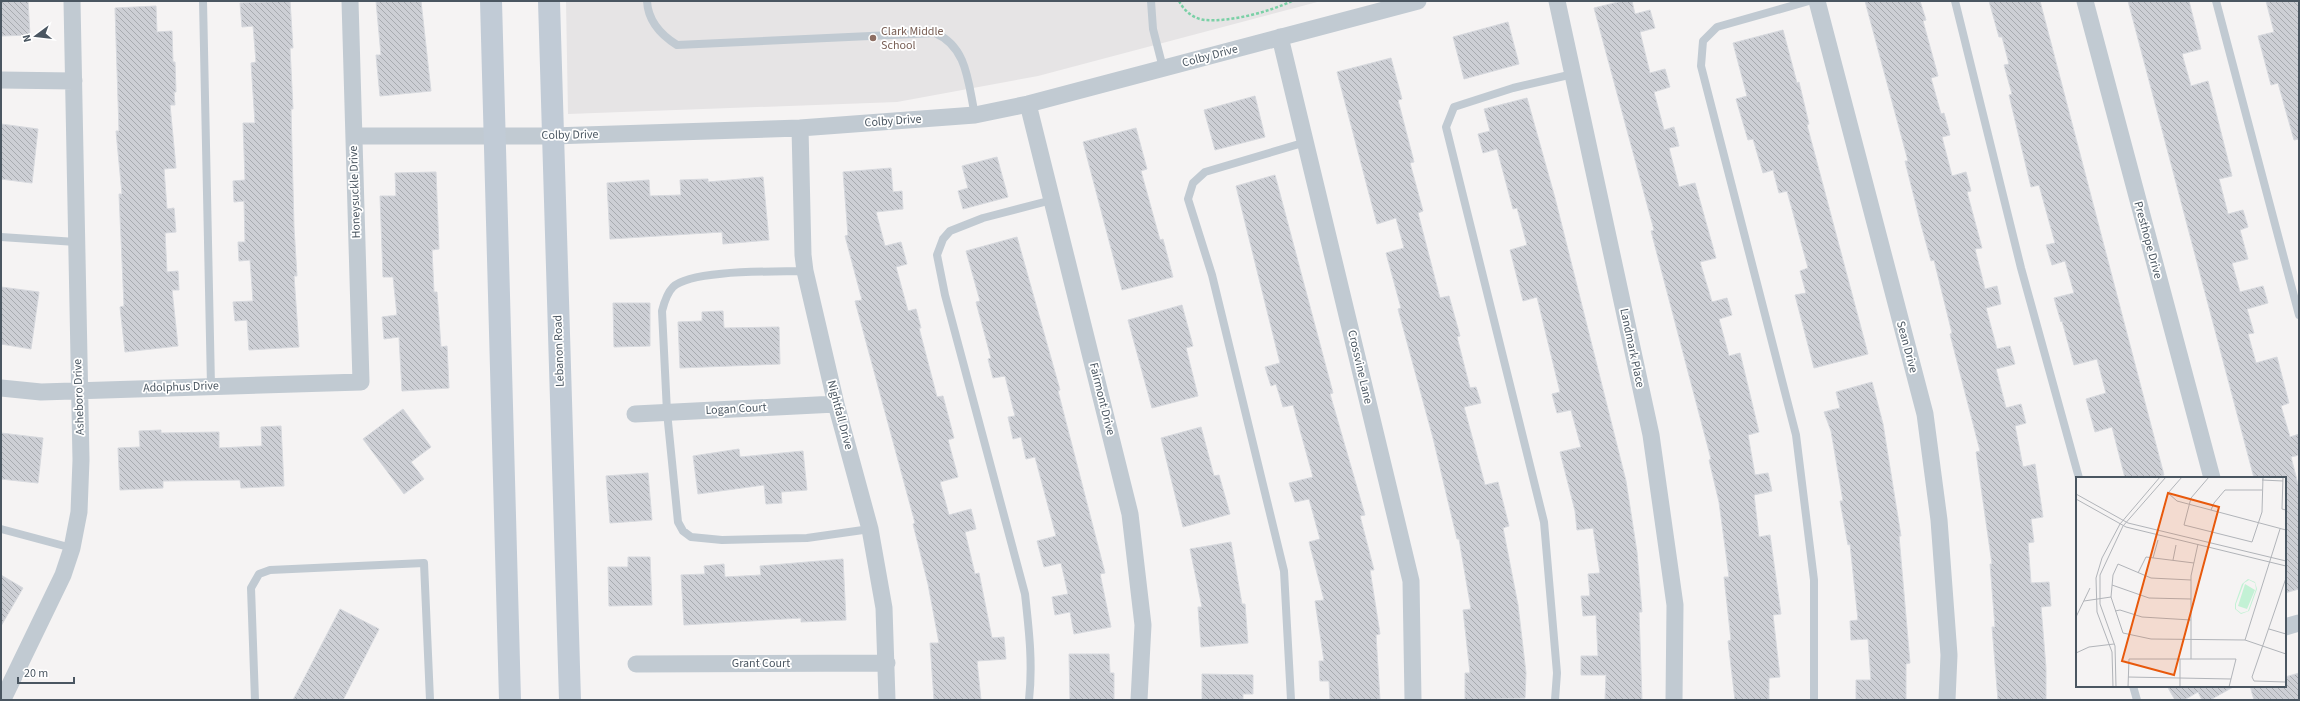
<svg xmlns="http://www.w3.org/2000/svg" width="2300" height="701" font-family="'Source Sans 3',sans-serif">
	<defs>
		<pattern id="building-back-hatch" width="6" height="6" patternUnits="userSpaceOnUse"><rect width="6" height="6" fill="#cdcfd5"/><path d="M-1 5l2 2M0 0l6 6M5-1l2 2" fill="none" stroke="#a8abb0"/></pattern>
	</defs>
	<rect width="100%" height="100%" fill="#f5f3f3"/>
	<path fill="#e6e4e5" d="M566 1H1321L1038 76 897 102 568 114Z"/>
	<path fill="url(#building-back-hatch)" stroke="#d7d9de" d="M1 1H28L30 35 1 36Z
		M290 1 293 48H290L293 109H291L294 227 297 276H294L299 347 249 350 247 320 235 321 233 302 253 301 250 260 239 261 238 242H245L244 201 234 202 233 181 245 180 243 123H255L251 63 256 62 253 26 242 27 240 3Z
		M376 1H421L431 91 380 96 376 55H381Z
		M1622 1H1632L1635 14 1650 10 1655 28 1640 32 1650 73 1665 69 1670 87 1654 92 1664 130 1674 127 1679 146 1669 148 1679 187 1695 183 1716 258 1700 262 1712 302 1727 298 1732 315 1719 319 1729 356 1740 353 1759 432 1748 435 1755 475 1768 473 1772 491 1754 495 1759 537 1770 535 1781 614 1773 615 1780 677 1769 678V700H1735L1728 641 1731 640 1724 577H1729L1719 502 1709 460 1711 459 1651 231 1654 230 1594 8Z
		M1865 1H1920L1926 20 1923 21 1938 76 1931 78 1941 114 1944 113 1950 135 1942 137 1952 176 1966 172 1971 191 1967 192 1982 248 1975 249 1985 289 1997 286 2001 304 1986 308 1997 349 2010 346 2015 364 1996 369 2006 408 2021 404 2026 423 2015 426 2023 467 2035 464 2043 517 2031 519 2034 542 2028 543 2031 583 2049 582 2051 606 2041 607 2046 668V700H1998L1992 627H1995L1990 564H1992L1976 452 1980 451 1950 334 1952 333 1934 260 1931 261 1920 221 1905 161H1908Z
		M1989 1H2040L2164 475 2153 478H2125L2112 427 2095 432 2086 399 2106 393 2097 359 2074 365 2062 321 2061 322 2054 298 2074 293 2065 261 2052 265 2046 245 2055 243 2039 185 2031 187 2009 95 2012 94 2004 65 2009 64 2002 37H1999Z
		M2128 1H2189L2201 49 2182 54 2191 86 2208 81 2232 176 2219 179 2228 214 2243 210 2248 227 2240 230 2248 259 2232 263 2240 292 2263 286 2268 303 2247 309 2254 333 2248 334 2256 363 2277 357 2289 403 2281 406 2290 437 2299 434V455L2291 457 2299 488V589L2285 593V478H2254Z
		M2266 1H2299V139L2294 140 2278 83 2271 85 2258 36 2274 32Z
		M156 6 157 32 172 31 173 62H175L176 92H174L175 105H170L176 168 164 169 167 209 174 208 176 232 165 233 167 272 178 271 179 290H172L178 346 125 352 120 307 124 306 119 194H122L116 131H119L115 8Z
		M1508 22 1519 64 1464 79 1453 37Z
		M1783 30 1797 83 1799 82 1809 124 1807 125 1868 354 1814 368 1795 295 1806 293 1800 271 1808 268 1787 191 1779 193 1773 170 1763 173 1753 139 1748 140 1736 99 1747 96 1733 43Z
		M1391 58 1402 99 1398 100 1414 162 1410 163 1423 211 1418 213 1440 298 1449 296 1460 336 1457 337 1470 388 1476 387 1481 403 1464 407 1485 485 1498 482 1509 526 1503 528 1518 605 1526 673 1525 698 1465 700V673H1470L1463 610 1471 609 1459 539H1457L1433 438 1398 309 1401 308 1386 253 1404 248 1396 218 1377 224 1337 72Z
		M1255 96 1265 137 1215 150 1204 110Z
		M1527 98 1555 198 1626 481 1637 552 1642 612H1639L1642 700H1605L1606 675H1581V656H1598L1596 615 1583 616 1581 596H1590L1588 574 1600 573 1593 528 1577 530 1575 511 1560 452 1581 447 1571 410 1557 413 1552 394 1560 392 1537 297 1523 301 1510 250 1527 245 1517 208 1513 209 1497 149 1483 153 1478 134 1490 131 1484 109Z
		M1 124 38 129 32 183 1 179Z
		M1136 128 1147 169 1141 171 1160 240 1163 239 1173 277 1122 290 1083 142Z
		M997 157 1008 197 963 209 958 191 968 188 962 166Z
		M891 168 893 192 902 191 903 209 876 212 885 246 901 242 907 264 896 267 908 311 916 309 921 328H919L937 397 943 396 954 438 948 440 958 477 940 482 949 515 971 509 976 529 965 532 975 574 979 573 992 638 1004 637 1006 659 977 661 981 700H934L930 643H939L928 584 913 524 915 523 855 301 862 300 845 236 848 235 843 172Z
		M436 172 439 249 432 250 434 292H437L441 347 447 346 449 388 402 391 399 337 384 339 382 317 397 315 393 277H383L380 196H396L395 173Z
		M1275 175 1333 393 1330 394 1365 515 1360 516 1374 570H1370L1380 634 1376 635 1380 700H1330L1329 681H1320L1319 661H1324L1315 601 1324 600 1309 542 1320 539 1309 499 1295 502 1289 483 1313 477 1293 405 1283 407 1276 384 1271 386 1265 367 1280 363 1236 186Z
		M763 177 769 240 723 244 722 232 610 239 607 183 649 180 650 196 681 195 680 180 708 179V182Z
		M1017 237 1060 390 1058 391 1105 573 1100 574 1111 627 1074 634 1070 612 1055 615 1052 597 1068 594 1061 563 1044 567 1037 541 1056 536 1035 457 1026 459 1021 437 1013 439 1008 417 1015 416 1005 376 993 378 988 359 991 358 976 302 980 301 966 251Z
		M1 287 39 292 31 349 1 344Z
		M613 303H650V346L614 347Z
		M1182 305 1193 346 1186 348 1198 396 1152 408 1128 320Z
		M723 311 724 328 779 327 780 364 680 368 678 322 702 321V312Z
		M1872 382 1883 424 1901 536H1899L1910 663 1906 664V700L1856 699V680H1871L1868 639 1851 640 1850 621 1858 620 1850 544 1848 545 1840 501H1843L1831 431 1824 412 1840 408 1836 392Z
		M403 409 431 447 411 462 424 479 404 494 363 439Z
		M281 426 284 486 241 488 240 480 163 481V488L120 490 118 448 140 447 139 431 161 430V433L219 432V448L262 446 261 427Z
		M1201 427 1214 476 1219 475 1230 514 1183 527 1161 438Z
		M1 433 43 438 38 483 1 479Z
		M739 449 740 457 803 451 807 490 781 492 782 503 766 504 764 485 698 494 693 456Z
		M648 473 652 520 610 523 606 476Z
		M1231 542 1242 604H1245L1248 643 1201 647 1198 607H1202L1190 549Z
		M628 557H650L652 605 609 606 608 567H628Z
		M843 559 846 620 801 622V618L684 625 681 575 705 574 704 566 724 564 725 577 761 575 760 566Z
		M1 575 23 588 1 626Z
		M340 609 379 629 343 700H293Z
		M1069 654H1109L1110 673H1114V700H1070Z
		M2299 673V700H2254L2250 686H2285V677Z
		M1202 674 1253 675V694H1243V700H1202Z
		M2167 686H2235L2210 700H2202L2198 692 2184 700H2175Z"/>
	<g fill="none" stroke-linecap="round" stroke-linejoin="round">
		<path stroke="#7ad0a6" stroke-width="2.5" stroke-dasharray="3 2" stroke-linecap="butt" d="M1179 1C1184 11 1194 19 1205 20 1231 22 1269 12 1292 1"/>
		<path stroke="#c1cad2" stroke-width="8" d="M203 1 211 386
			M647 1C648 21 661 35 677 45L935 33C968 47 968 84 975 115
			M1151 1 1153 29 1163 68
			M1809 1 1717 27 1703 41 1701 66 1796 435 1814 580V700
			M1955 1 2021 268 2079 478
			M2216 1 2299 315
			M1 237 76 242
			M805 271C778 272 691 269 673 287 667 293 664 303 662 311L667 412 678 522 683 531 691 537 722 540 807 538 870 529
			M1 529 72 548
			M2133 686 2137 700
			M255 700 251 588 259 574 270 570 424 563 430 700
			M1029 700C1033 664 1029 630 1025 594L945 295 937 255 943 239 950 231 983 218 1052 200
			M1291 700 1284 571 1212 275 1188 199 1193 183 1205 172 1306 142
			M1555 700 1557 673 1544 522 1446 127 1454 107 1513 88 1573 74"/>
		<path stroke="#c1cad2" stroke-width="17" d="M1557 1 1651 435 1675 605 1674 700
			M1817 1 1925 414 1939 520 1949 655 1947 700
			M2085 1 2212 478
			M1280 37 1411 581 1413 700
			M1 80 74 81
			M1028 104 1130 514 1143 625 1139 700
			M800 128 803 255 805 271 836 404 870 529 884 608 887 700
			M354 136H552L800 128 975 115 1028 104 1418 1
			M1 388 41 392 361 382 350 1
			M635 414 836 404
			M2285 627 2299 623
			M636 664 887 663
			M1 696 4 697 63 575 72 548 79 512 81 460 72 1"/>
		<path stroke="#c1cbd6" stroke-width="22" d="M491 1 510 700
			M549 1 570 700"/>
	</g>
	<circle fill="#8d6e63" stroke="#fff" stroke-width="1.5" cx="873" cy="38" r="4"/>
	<g text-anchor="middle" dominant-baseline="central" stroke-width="3.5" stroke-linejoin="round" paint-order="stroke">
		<g font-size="12" fill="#785e54" stroke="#fff" text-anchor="start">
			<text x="881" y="31">Clark Middle<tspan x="881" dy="14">School</tspan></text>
		</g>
		<g font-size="12" fill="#4a5661" stroke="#fff">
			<text transform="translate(1210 56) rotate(-15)">Colby Drive</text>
			<text transform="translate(893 121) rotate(-4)">Colby Drive</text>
			<text transform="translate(570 135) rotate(-1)">Colby Drive</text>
			<text transform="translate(355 192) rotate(-92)">Honeysuckle Drive</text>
			<text transform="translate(2148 240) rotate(75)">Presthope Drive</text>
			<text transform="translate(1907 347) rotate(75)">Sean Drive</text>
			<text transform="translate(1632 348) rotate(78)">Landmark Place</text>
			<text transform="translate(559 351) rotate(-92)">Lebanon Road</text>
			<text transform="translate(1360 367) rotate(77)">Crossvine Lane</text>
			<text transform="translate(181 387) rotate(-2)">Adolphus Drive</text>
			<text transform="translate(79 397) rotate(-92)">Asheboro Drive</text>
			<text transform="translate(1102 399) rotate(76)">Fairmont Drive</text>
			<text transform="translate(736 409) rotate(-3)">Logan Court</text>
			<text transform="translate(840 415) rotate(75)">Nightfall Drive</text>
			<text x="761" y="663">Grant Court</text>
		</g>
	</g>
	<g transform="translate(2076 477)">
		<rect width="210" height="210" fill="#f5f3f3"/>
		<path d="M172 102 179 105 181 112 173 134 165 137 159 132V127L166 107ZM173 103 179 106 180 112 172 134 165 136 160 132V127L168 106ZM169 107 179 113 171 132 162 129Z" fill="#c3f1d5" fill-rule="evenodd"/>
		<path fill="none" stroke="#b1b4b9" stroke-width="1" d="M106 0 92 16 101 24 210 53M133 0 115 21 108 48 176 65 186 35 187 0M207 0 206 32 210 33M186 3 207 4M0 17 52 46 210 84M0 22 50 50 210 89M135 33 138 26 149 13H186M77 81 82 63M97 83 100 68M62 96 70 80 118 86M210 101 176 200 178 204 210 205M115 103 75 101 42 87 37 98 35 120 47 156 75 162 169 163 210 177M36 108 73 121 115 122M8 124 35 120M39 134 44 133 66 140 115 143M0 140 14 111M193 152 210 157M169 163 204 52M0 176 13 170 38 167M104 182V210M115 182V99L122 67M52 200 155 202M37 210 36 175 21 135 20 101 26 81 44 47 84 0M40 210 39 169 24 127V98L47 49 90 0M52 210 53 182H160L153 210"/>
		<path fill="#e8590c" fill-opacity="0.15" stroke="#e8590c" stroke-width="2" d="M92 16 143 30 98 198 46 184Z"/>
		<rect width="210" height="210" fill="none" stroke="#4a5661" stroke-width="2"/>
	</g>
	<rect width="2300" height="701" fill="none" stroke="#4a5661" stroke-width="4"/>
	<g transform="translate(36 36) rotate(255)" stroke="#ffffff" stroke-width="3" paint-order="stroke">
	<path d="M0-3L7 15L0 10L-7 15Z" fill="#4a5661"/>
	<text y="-6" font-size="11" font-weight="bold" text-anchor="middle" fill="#4a5661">N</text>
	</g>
	<path d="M18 677v6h56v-6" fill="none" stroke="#4a5661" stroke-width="2"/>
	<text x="24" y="677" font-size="12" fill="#4a5661" stroke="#ffffff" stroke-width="3" paint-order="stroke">20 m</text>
</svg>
